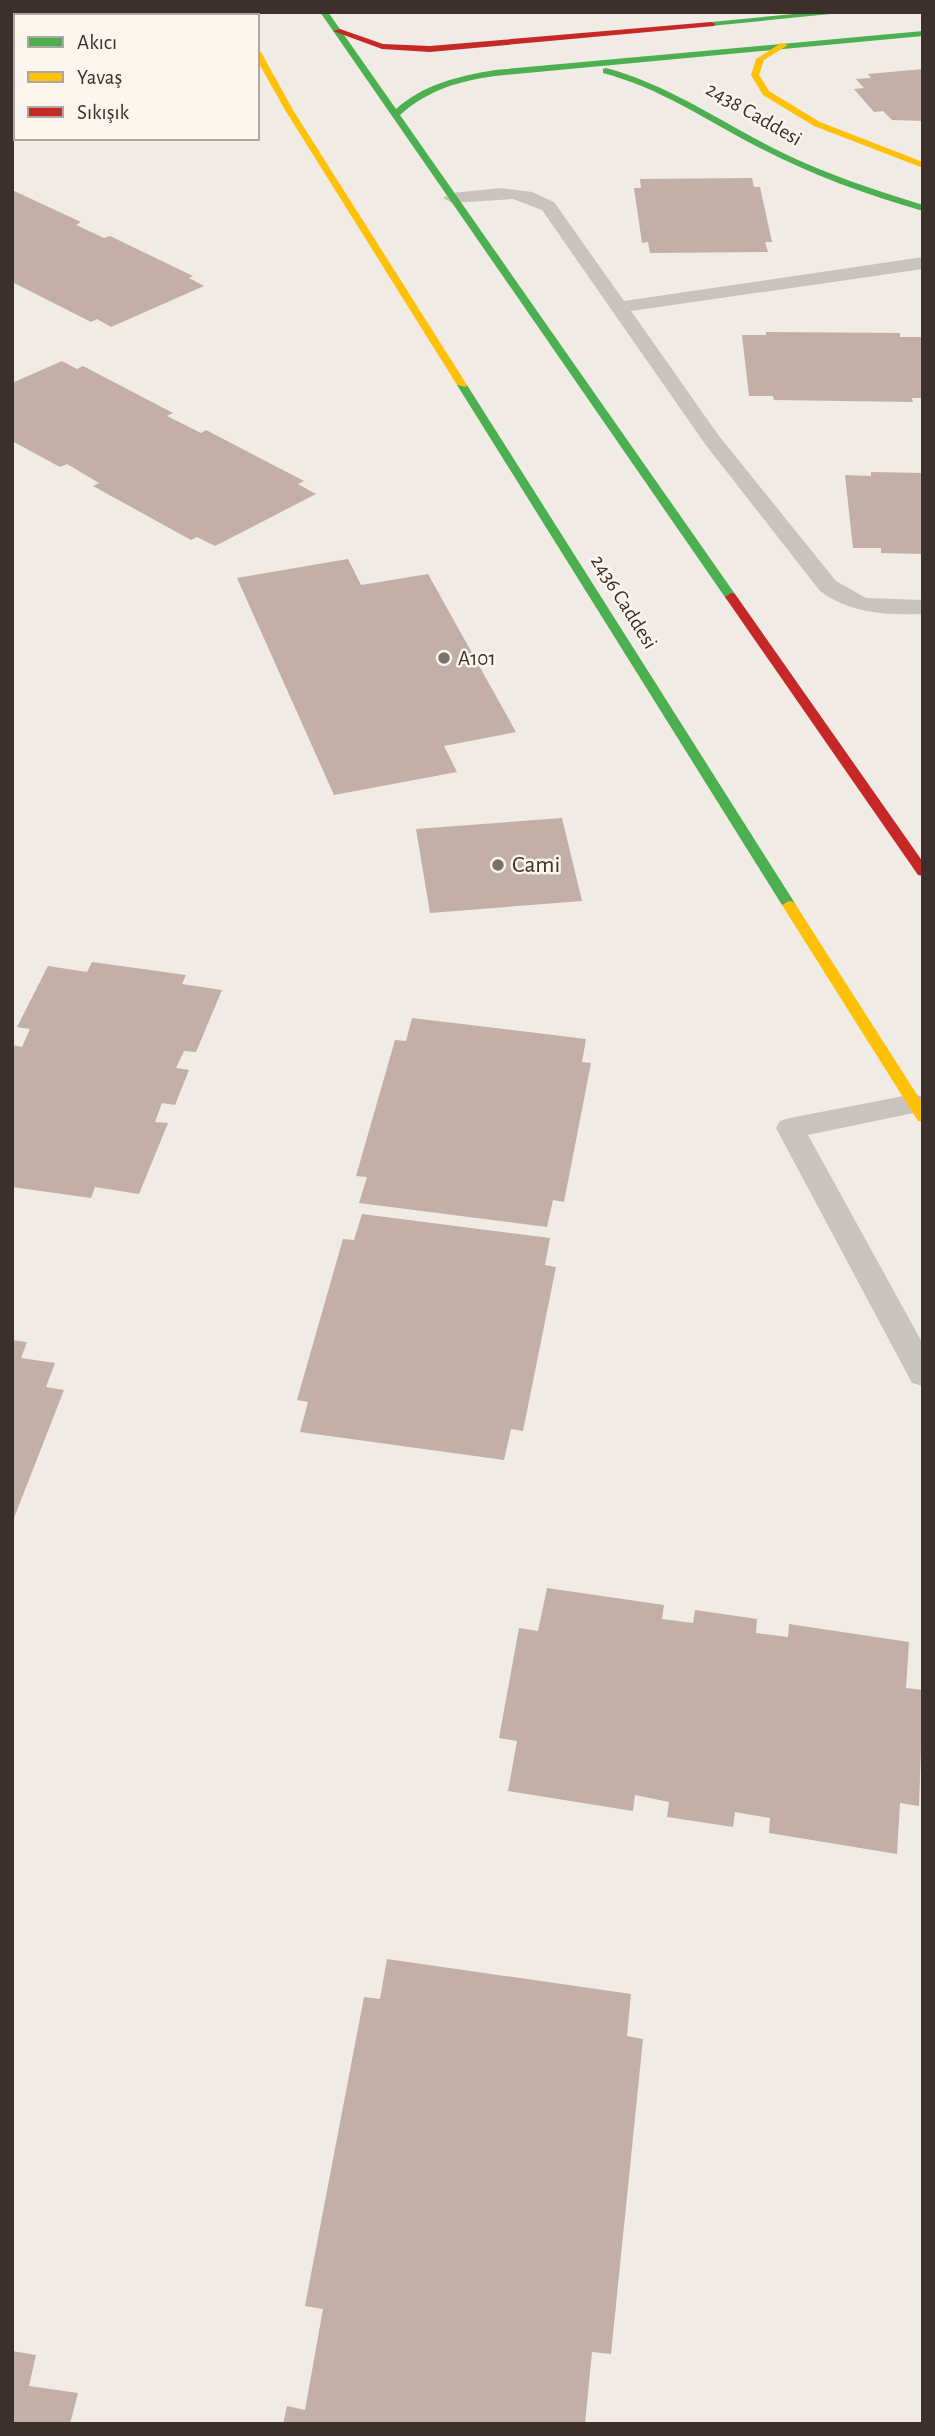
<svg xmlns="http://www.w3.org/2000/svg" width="935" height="2436" font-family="'Alegreya Sans',sans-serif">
	<rect width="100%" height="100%" fill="#f0ebe5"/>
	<path fill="#c3afa7" d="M923 69V121L892 120 883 111 874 112 854 89 864 88 856 79 871 78 868 74Z
		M752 178 754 187H760L772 242H765L768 252 650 253 648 242 642 243 634 188H641L640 179Z
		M12 190 81 222 76 225 104 238 110 236 193 276 189 278 204 286 111 327 97 319 91 322 12 282Z
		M766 332 900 333V337H923V398H912L913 402 774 400 773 396H749L742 335H766Z
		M62 361 77 369 83 366 173 413 167 416 201 433 206 430 304 481 298 484 316 494 215 546 197 537 191 540 93 486 99 483 67 464 60 467 12 441V383Z
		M871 472 923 473V554L881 553V548H853L845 475 871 476Z
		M348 559 361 585 428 574 516 732 444 746 457 772 334 795 237 578Z
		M562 818 582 901 430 913 416 829Z
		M92 962 186 975 182 984 222 990 196 1052 184 1051 176 1068 189 1070 175 1105 162 1103 155 1122 168 1123 139 1194 95 1187 91 1198 12 1187V1045L22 1047 30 1029 17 1027 48 966 87 972Z
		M412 1018 586 1039 582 1062 591 1063 564 1202 553 1200 547 1227 359 1203 367 1177 356 1176 395 1040 406 1041Z
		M362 1214 550 1238 545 1265 556 1267 523 1431 511 1429 504 1460 300 1432 308 1402 297 1400 343 1239 354 1240Z
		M12 1340 27 1342 21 1358 55 1363 46 1387 64 1390 12 1523Z
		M547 1588 664 1605 662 1619 693 1623 695 1610 757 1619 756 1633 788 1637 789 1624 909 1642 906 1688 923 1690 919 1806 900 1803 897 1854 769 1833 770 1818 735 1812 733 1827 667 1817 669 1802 635 1795 633 1811 508 1791 517 1741 499 1738 519 1628 538 1631Z
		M387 1959 631 1994 627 2036 643 2039 611 2354 592 2352 585 2424H283L287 2406 305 2410 323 2309 305 2306 364 1997 380 1999Z
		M12 2351 36 2355 29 2386 78 2393 70 2424H12Z"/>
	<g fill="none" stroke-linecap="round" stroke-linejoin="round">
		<path fill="#c9c3be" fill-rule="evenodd" d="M69 12H95L99 16H73Z
			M120 12H143L139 16H116Z
			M501 188 532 192 554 202 624 301 923 257V269L631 311 719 436 836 581 866 598 923 600V614C886 615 851 614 820 591L705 444 542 210 513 199 452 203 443 198 452 193Z
			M914 1094 923 1097V1111L808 1135 923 1344V1386L912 1383 776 1128 780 1121 790 1118Z"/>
		<path fill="#4caf50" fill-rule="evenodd" d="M320 12H328L396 109C424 84 459 76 495 70L923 31V36L495 76C459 81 428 90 400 115L735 594V600H727Z
			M815 12H850L711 26 707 24 711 22Z
			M606 68C670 85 722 123 781 152 826 174 875 190 923 205V211C866 195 810 174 758 147 706 120 660 88 603 73V69Z
			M458 383 467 385 796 905 794 908 789 909 782 905 457 385Z"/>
		<path fill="#ffc107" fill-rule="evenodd" d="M233 12H241L243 16H235Z
			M781 43 788 45 764 60 759 75 769 91 820 122 923 162V168L814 126 763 95 751 75 756 59Z
			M257 50 261 52 293 110 467 385 466 387 457 385 285 110 257 60Z
			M16 106V112L12 113V107Z
			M789 901 794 902 923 1104V1122L918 1121 782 905Z"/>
		<path fill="#c62828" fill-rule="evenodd" d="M711 22 715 24 714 26 430 52 382 49 333 31 340 29 383 44 430 46Z
			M12 79H16V85H12Z
			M731 593 735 594 923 862V876L918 875 725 597Z"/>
	</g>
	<g fill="#7a716c" stroke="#fbf5ee" stroke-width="2.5">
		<circle cx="444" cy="658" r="7"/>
		<circle cx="498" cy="865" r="7"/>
	</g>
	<g text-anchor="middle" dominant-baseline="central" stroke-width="5" stroke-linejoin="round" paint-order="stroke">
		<g font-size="21" fill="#3b302b" stroke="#fbf5ee">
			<text transform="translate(754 114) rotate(30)">2438 Caddesi</text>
			<text transform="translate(624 602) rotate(58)">2436 Caddesi</text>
		</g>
		<g font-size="21" fill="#3b302b" stroke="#fbf5ee" text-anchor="start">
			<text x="458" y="658">A101</text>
		</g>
		<g font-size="24" fill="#3b302b" stroke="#fbf5ee" text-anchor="start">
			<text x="512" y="865">Cami</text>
		</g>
	</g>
	<rect width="935" height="2436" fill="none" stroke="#3b302b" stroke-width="28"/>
	<rect x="14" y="14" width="245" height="126" fill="#fbf5ee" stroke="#aea6a0" stroke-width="2"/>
	<rect x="28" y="37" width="35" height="10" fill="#4caf50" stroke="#aea6a0" stroke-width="2"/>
	<text x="77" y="49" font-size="21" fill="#3b302b">Akıcı</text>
	<rect x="28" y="72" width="35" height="10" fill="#ffc107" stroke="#aea6a0" stroke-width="2"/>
	<text x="77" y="84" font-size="21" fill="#3b302b">Yavaş</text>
	<rect x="28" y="107" width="35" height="10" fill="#c62828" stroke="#aea6a0" stroke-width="2"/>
	<text x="77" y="119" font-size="21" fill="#3b302b">Sıkışık</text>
</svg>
